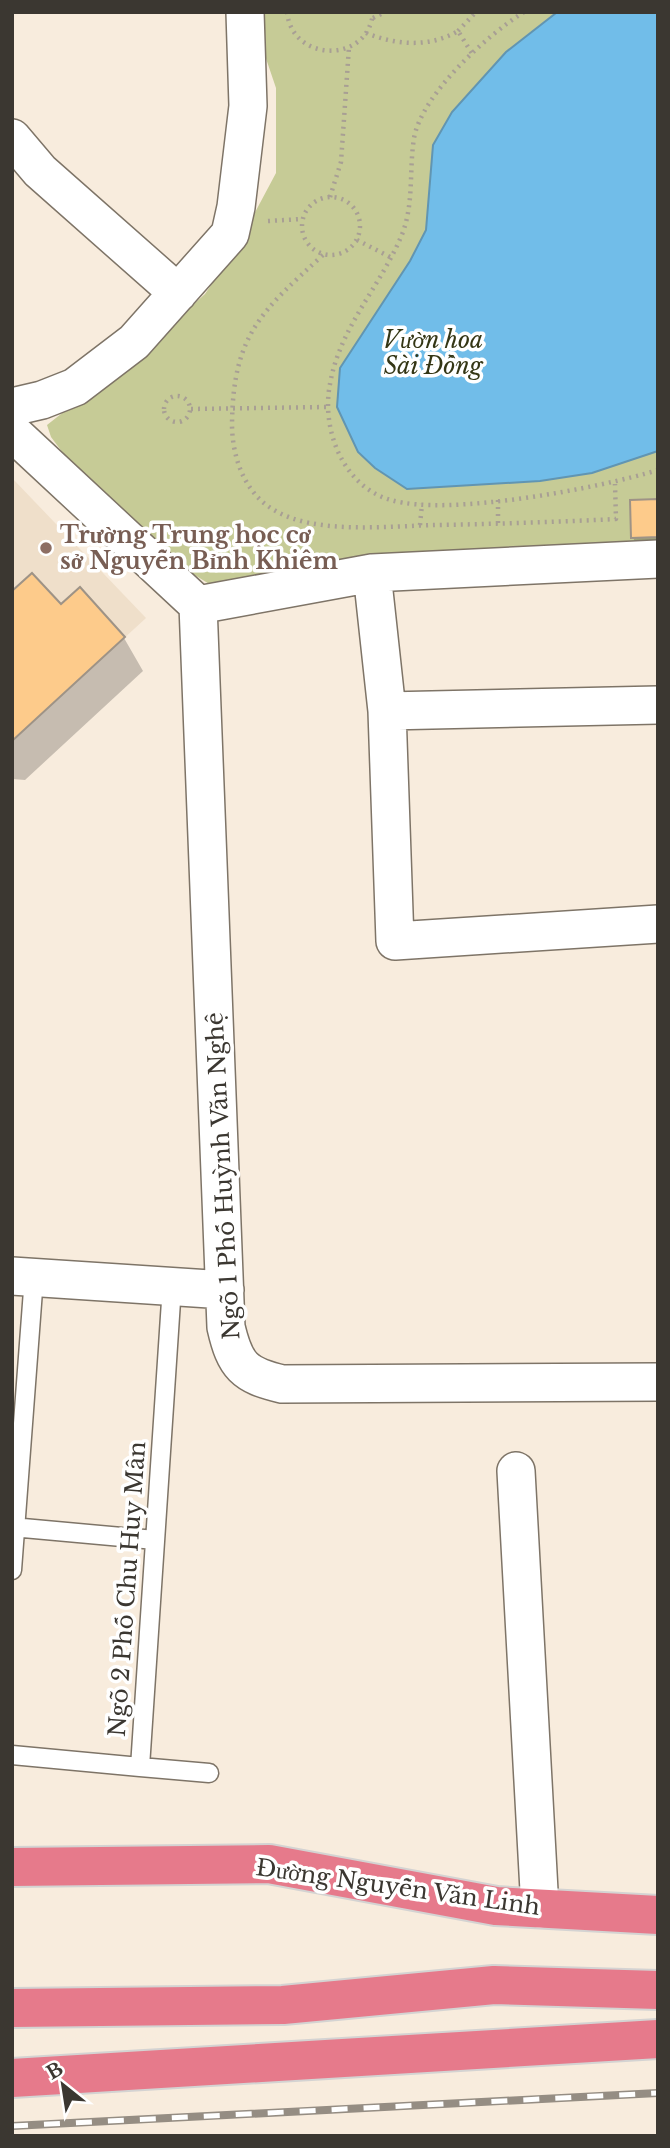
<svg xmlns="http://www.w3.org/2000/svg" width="670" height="2148" font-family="'Libre Baskerville',serif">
	<rect width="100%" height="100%" fill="#f8ecdd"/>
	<path fill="#efdfca" d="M12 478 146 618 12 741Z"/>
	<path fill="#c6cb96" d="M259 12H658V568L219 590 138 540 78 473 51 437 47 425 149 345 205 294 236 248 276 173V88L257 32Z"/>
	<path fill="#71bde9" stroke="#6195b2" stroke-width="2" d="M658 12V451L592 473 540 481 407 489 375 468 358 452 337 407 340 368 410 261 426 230 433 145 452 112 506 52 556 13Z"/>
	<path fill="#0003" d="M658 500V556L644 557 633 538Z
		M12 593 61 607 124 638 143 671 25 780 12 779Z"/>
	<path fill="#fdcb8b" stroke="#9e9386" stroke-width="2" d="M658 499V537L631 538 630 500Z
		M32 573 61 604 80 587 125 637 12 741V591Z"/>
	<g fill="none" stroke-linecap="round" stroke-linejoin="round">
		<g stroke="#7e7467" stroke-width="21">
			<path id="service" d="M12 1527 155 1540
				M12 1570 34 1277
				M12 1755 140 1767 172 1286
				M140 1767 209 1773"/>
		</g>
		<g stroke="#7e7467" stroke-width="40">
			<path id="minor" d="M12 138 40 171 178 293
				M12 407 42 400 75 387 134 342 230 234 236 207 248 106 245 12
				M12 432 198 605 372 573 658 559
				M372 573 387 711 395 941 658 924
				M198 605 226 1327C235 1366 244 1375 282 1384L658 1382
				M387 711 658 705
				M12 1276 225 1290
				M516 1471 540 1909"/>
		</g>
		<g stroke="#d4d3d2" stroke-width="42">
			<path id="trunk" d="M12 1867 269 1864 496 1906 658 1915
				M12 2008 283 2005 494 1985 658 1990
				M12 2078 658 2039"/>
		</g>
		<path stroke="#a89f94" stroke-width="4.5" stroke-dasharray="2 5" stroke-linecap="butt" d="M287 12C292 63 369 64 373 12
			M524 12C487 35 422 94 414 138 409 170 414 201 403 232 382 285 340 326 330 384 321 429 343 487 391 500 447 517 600 488 658 470
			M373 18 385 12
			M458 31 476 12
			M366 33C396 45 429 48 458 31L473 55
			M302 226a29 29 0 1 1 58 0a29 29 0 1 1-58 0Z
			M330 197 341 162 349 47
			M268 221 302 219
			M357 240 390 257
			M323 255C262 311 233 334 232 424 232 456 244 493 274 510 315 535 389 526 436 525 496 524 556 522 616 519L615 484
			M164 409a13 13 0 1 1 26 0a13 13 0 1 1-26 0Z
			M191 409 326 407
			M498 523V500
			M420 525 422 504"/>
		<use href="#service" stroke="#fff" stroke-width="18"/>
		<use href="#minor" stroke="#fff" stroke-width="37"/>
		<use href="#trunk" stroke="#e67a8b" stroke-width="38"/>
		<g stroke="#958d83" stroke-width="8">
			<path id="rail" d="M12 2126 658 2093"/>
		</g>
		<use href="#rail" stroke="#fff" stroke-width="5" stroke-dasharray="16" stroke-linecap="butt"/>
	</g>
	<circle fill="#8d6e63" stroke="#fff" stroke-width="2.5" cx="46" cy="548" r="7"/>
	<g text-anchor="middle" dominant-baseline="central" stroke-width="7" stroke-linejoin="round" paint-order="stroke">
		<g font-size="23" font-style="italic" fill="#343615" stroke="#fff">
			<text x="433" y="340">Vườn hoa<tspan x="433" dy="26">Sài Đồng</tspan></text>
		</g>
		<g font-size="23" font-weight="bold" fill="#785e54" stroke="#fff" text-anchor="start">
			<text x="60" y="535">Trường Trung học cơ<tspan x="60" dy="26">sở Nguyễn Bỉnh Khiêm</tspan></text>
		</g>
		<g font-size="23" fill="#3b3731" stroke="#fff">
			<text transform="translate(223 1176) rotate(-93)">Ngõ 1 Phố Huỳnh Văn Nghệ</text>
			<text transform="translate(127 1589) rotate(-86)">Ngõ 2 Phố Chu Huy Mân</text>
			<text transform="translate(398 1887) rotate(8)">Đường Nguyễn Văn Linh</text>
		</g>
	</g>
	<rect width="670" height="2148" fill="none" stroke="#3b3731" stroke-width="28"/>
	<g transform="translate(63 2085) rotate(330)" stroke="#ffffff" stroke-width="5" paint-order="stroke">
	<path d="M0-5L12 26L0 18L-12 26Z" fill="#3b3731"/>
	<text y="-10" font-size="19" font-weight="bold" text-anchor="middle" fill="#3b3731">B</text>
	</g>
</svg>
